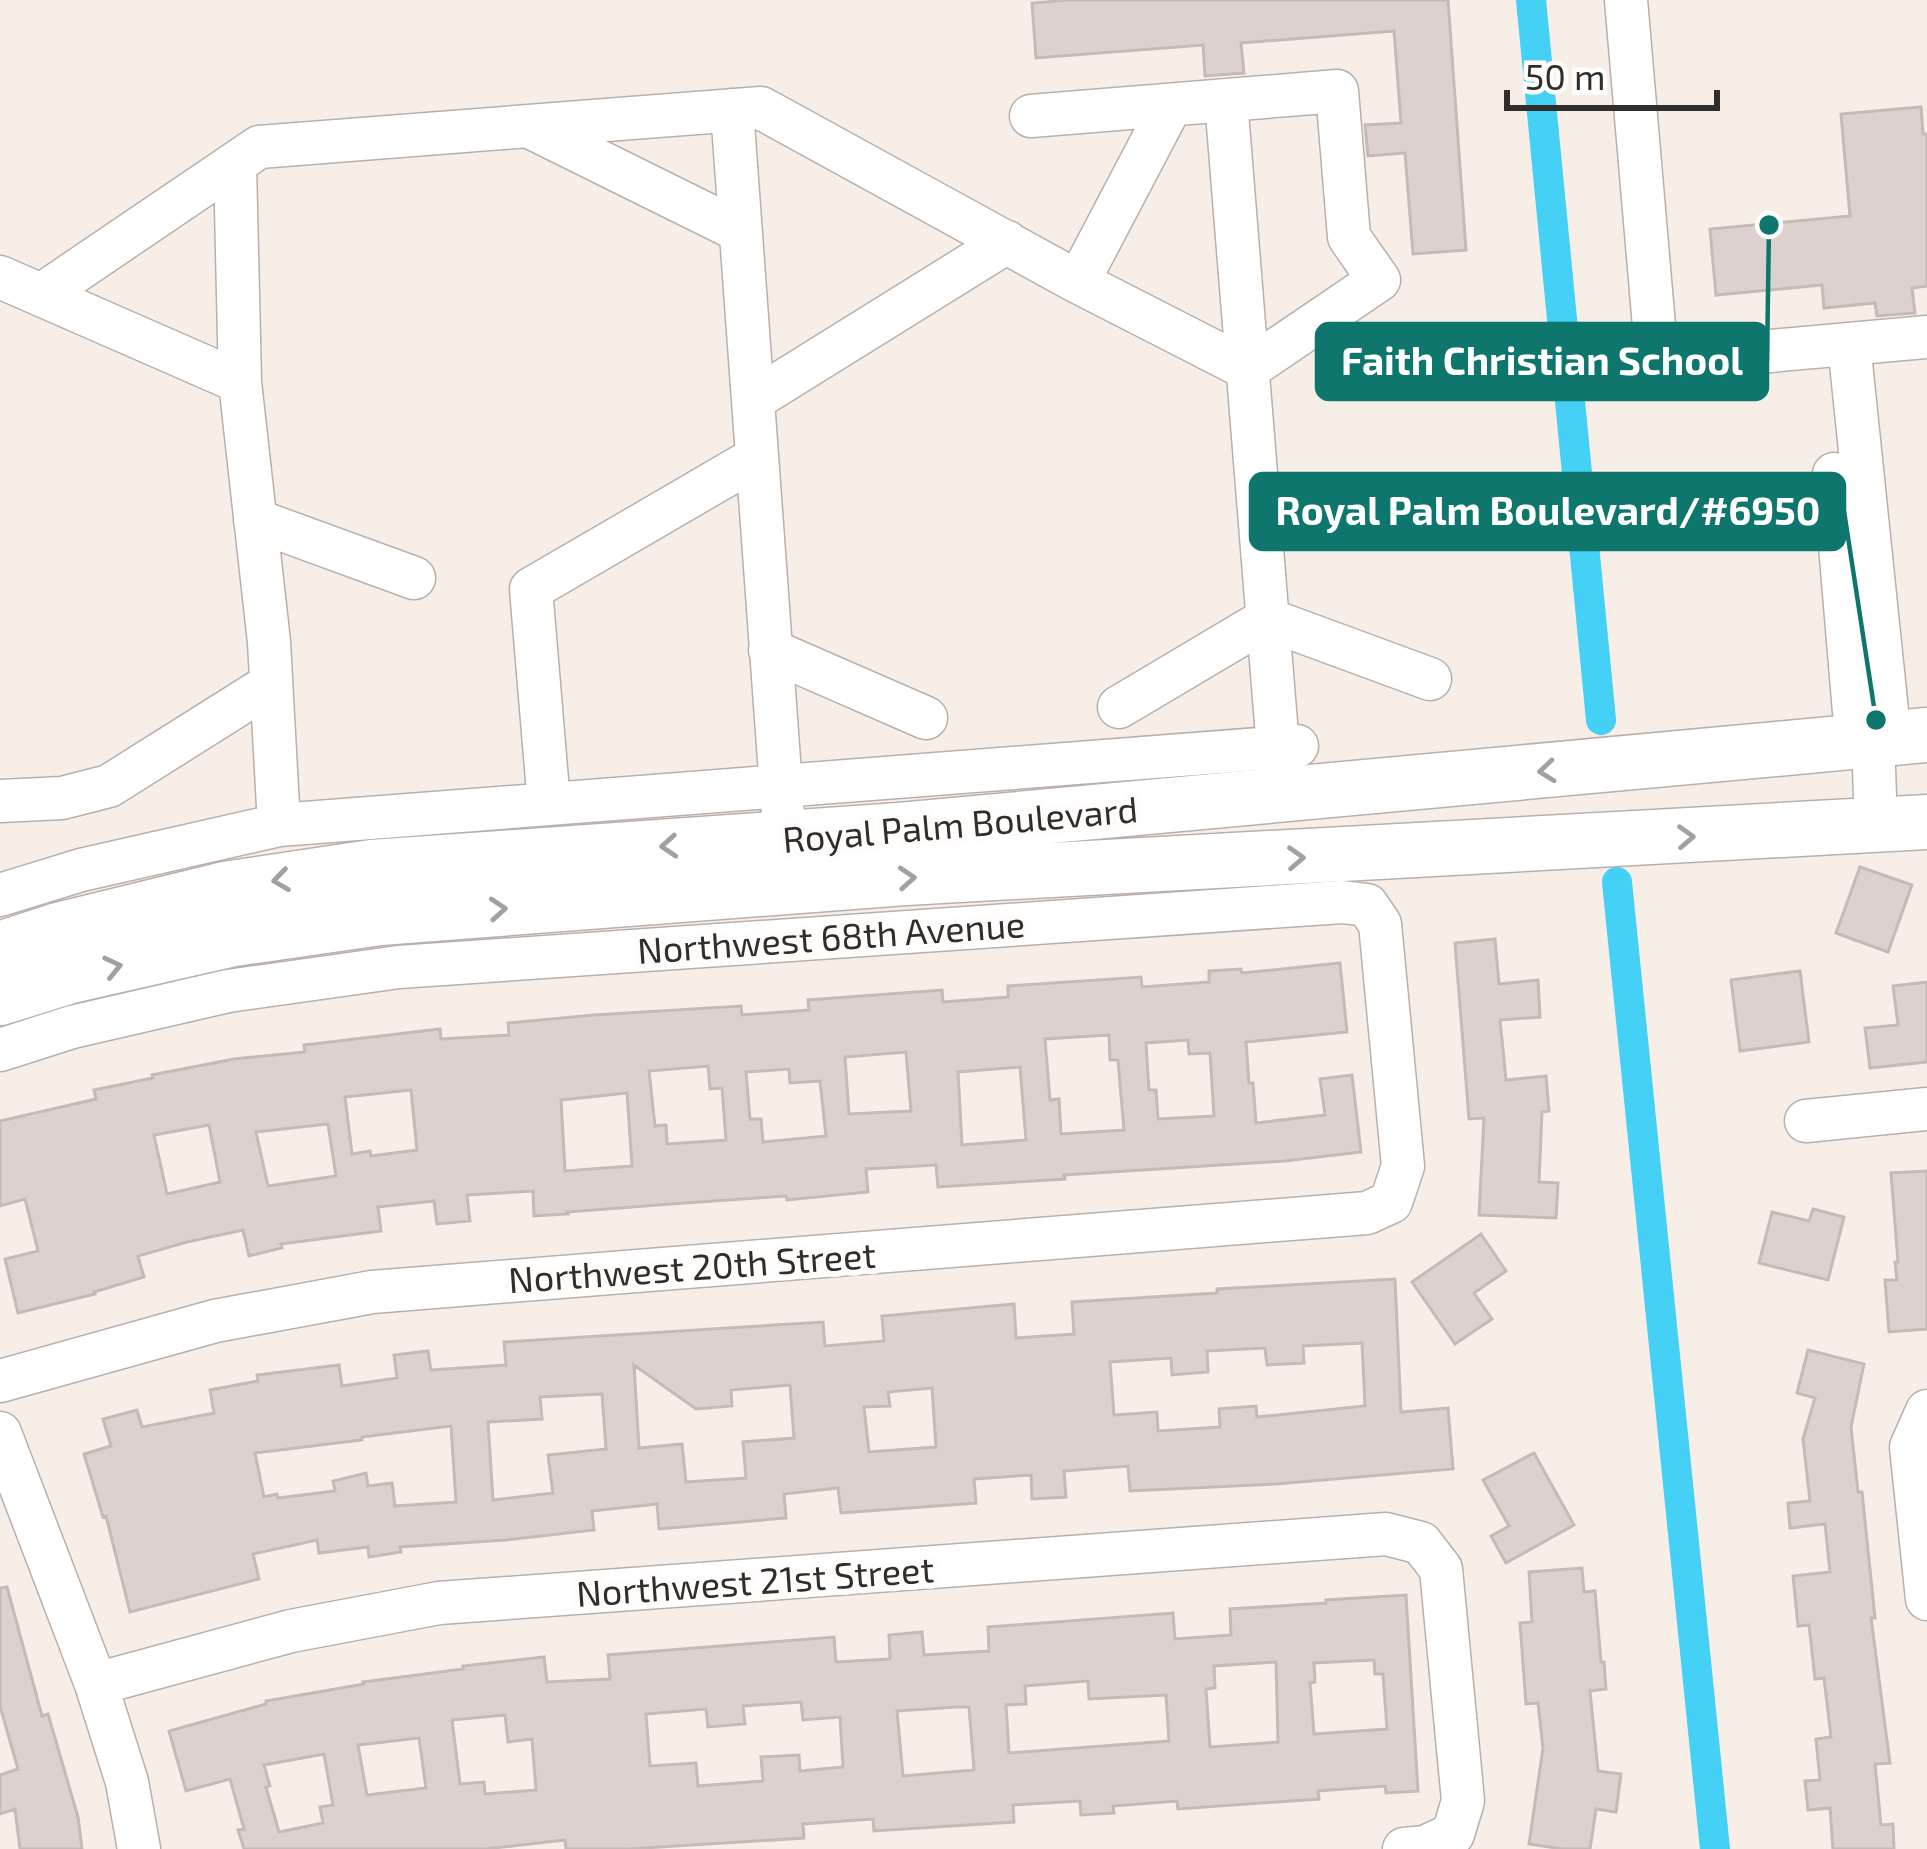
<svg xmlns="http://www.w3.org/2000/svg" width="1927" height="1849" font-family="'Exo 2',sans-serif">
	<rect width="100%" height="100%" fill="#f8eee8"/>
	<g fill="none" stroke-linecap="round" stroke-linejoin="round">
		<path stroke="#45d1f6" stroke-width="30" d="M1531 0 1601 720
			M1617 882 1715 1849"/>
	</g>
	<path fill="#ddd1cf" stroke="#c5bab7" stroke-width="3" fill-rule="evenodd" d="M1069 0H1448L1466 250 1413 254 1405 153 1368 156 1365 125 1401 123 1394 31 1241 43 1244 73 1205 76 1203 45 1036 58 1032 3Z
		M1921 107 1923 134H1927V286L1912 288 1915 313 1877 316 1875 303 1824 308 1822 285 1716 295 1710 229 1850 216 1841 114Z
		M1860 867 1912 885 1888 952 1836 933Z
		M1495 939 1499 984 1538 980 1540 1017 1500 1020 1506 1080 1546 1076 1549 1111 1542 1112 1539 1182 1558 1183 1556 1218 1479 1215 1484 1118 1469 1119 1455 943Z
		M1340 963 1347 1032 1246 1042 1249 1083H1253L1256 1123 1325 1115 1320 1079 1352 1075 1361 1152 1285 1161 1064 1175 1065 1179 938 1187 936 1165 866 1169 868 1192 787 1200 786 1196 671 1204 567 1212 568 1214 534 1216 533 1191 467 1195 470 1221 437 1224 434 1201 378 1207 381 1231 281 1244 282 1248 249 1256 243 1230 187 1242 138 1256 144 1277 94 1292 95 1294 18 1313 5 1259 38 1251 25 1199 0 1206V1121L96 1099 94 1090 153 1078 152 1075 234 1059 305 1052 304 1045 440 1029 441 1039 509 1035 508 1023 594 1015 741 1006 742 1015 809 1010 808 1000 942 990 943 1002 1008 997V986L1141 977 1142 987 1209 982V971L1241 969 1242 973ZM1109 1035 1110 1060H1118L1124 1130 1061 1134 1059 1099 1050 1100 1045 1039ZM1188 1040 1189 1054 1210 1053 1214 1116 1158 1119 1156 1090H1149L1146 1043ZM906 1052 911 1111 849 1114 845 1057ZM708 1066 710 1089 722 1088 726 1140 667 1144 666 1125 655 1126 649 1071ZM1020 1067 1026 1140 962 1145 958 1072ZM789 1069 790 1083 820 1081 826 1136 763 1142 761 1119H750L746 1072ZM411 1090 417 1150 371 1156 370 1151 352 1154 345 1097ZM627 1093 632 1166 565 1171 561 1100ZM328 1124 336 1176 268 1186 256 1132ZM209 1125 220 1182 167 1194 154 1135Z
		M1800 971 1809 1042 1740 1051 1731 980Z
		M1927 982V1062L1870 1068 1865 1028 1898 1025 1893 986Z
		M1927 1171V1329L1889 1332 1885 1280H1897L1895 1262H1898L1891 1173Z
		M1813 1209 1844 1217 1828 1280 1759 1263 1772 1212 1809 1221Z
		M1481 1234 1506 1271 1474 1293 1492 1319 1455 1344 1412 1282Z
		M1395 1279 1401 1412 1448 1408 1453 1469 1276 1484 1130 1491 1128 1466 1064 1471 1066 1497 1032 1499 1031 1475 974 1479 976 1503 841 1513 838 1488 784 1494 786 1518 659 1529 657 1504 592 1511 594 1530 506 1540 400 1547 401 1552 369 1557 368 1547 319 1553 317 1540 253 1554 259 1579 130 1612 106 1516 103 1517 84 1454 111 1446 103 1419 137 1410 142 1427 214 1413 210 1390 258 1381 257 1375 339 1365 342 1386 397 1378 394 1355 428 1351 431 1370 506 1365 504 1342 823 1322 825 1346 884 1341 882 1316 1014 1304 1016 1338 1074 1334 1072 1302 1217 1293V1289ZM1362 1343 1365 1406 1257 1417 1256 1406 1219 1409 1220 1427 1158 1431 1157 1412 1114 1415 1110 1362 1171 1358 1172 1375 1208 1372 1207 1351 1265 1348 1267 1365 1304 1363 1303 1346ZM634 1365 696 1409 732 1406 731 1390 790 1385 794 1438 743 1442 746 1478 686 1482 682 1444 639 1448ZM932 1388 936 1447 869 1452 864 1407 890 1406 888 1392ZM602 1394 606 1449 548 1455 553 1493 493 1500 488 1422 542 1419 540 1397ZM451 1426 456 1502 395 1506 392 1483 368 1486 366 1473 333 1481 335 1491 278 1498 277 1494 264 1497 255 1453 362 1440V1437Z
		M1808 1350 1864 1364 1851 1427 1858 1492H1862L1875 1618H1871L1890 1763 1875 1764 1881 1825 1893 1824 1894 1849H1833L1830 1808 1808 1810 1805 1781 1820 1780 1816 1739 1831 1737 1824 1678 1815 1679 1809 1625 1798 1626 1793 1576 1830 1572 1825 1524 1790 1528 1788 1503 1810 1501 1803 1439 1815 1398 1797 1393Z
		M1534 1453 1574 1525 1506 1563 1491 1536 1509 1526 1483 1480Z
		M1582 1568 1584 1592 1595 1591 1601 1662H1604L1606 1689 1590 1691 1598 1771 1621 1774 1616 1812 1596 1809 1590 1849H1563L1529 1844 1543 1748 1538 1703 1526 1704 1520 1623 1532 1622 1529 1572Z
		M7 1587 42 1716 48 1714 78 1817 82 1849H20L15 1809 0 1814V1775L18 1769 0 1706V1588Z
		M1406 1595 1418 1791 1386 1793 1385 1786 1318 1791 1319 1799 1178 1809 1177 1801 1113 1806 1114 1813 1081 1815 1080 1801 1013 1805 1014 1822 874 1831 873 1819 803 1824 804 1838 628 1849H566L565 1840 485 1849H244L238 1830 244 1829 230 1779 186 1791 169 1731 266 1704V1701L364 1684 363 1682 463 1669V1666L544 1657 547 1682 610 1679 608 1655 834 1637 836 1662 890 1659 889 1635 922 1632 924 1655 989 1651 988 1627 1173 1613 1175 1639 1231 1635 1230 1609 1326 1603V1600ZM1374 1660 1375 1674H1383L1387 1729 1314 1734 1310 1683 1315 1682 1314 1663ZM1276 1662 1278 1742 1210 1747 1206 1689 1215 1688 1214 1666ZM1088 1681 1089 1699 1166 1695 1169 1741 1009 1753 1006 1705 1026 1704 1025 1686ZM801 1702 803 1720 840 1717 843 1767 800 1771 799 1755 761 1757 763 1781 698 1786 696 1763 650 1766 646 1714 706 1709 708 1727 745 1724 743 1706ZM957 1707H969L974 1770 903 1776 897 1711ZM505 1715 508 1742 532 1739 536 1790 485 1794 484 1782 460 1784 452 1720ZM419 1738 426 1788 367 1795 358 1745ZM324 1754 333 1805 320 1807 323 1823 279 1832 266 1787 270 1786 264 1765Z"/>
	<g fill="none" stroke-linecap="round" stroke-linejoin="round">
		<g stroke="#bab0ab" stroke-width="45">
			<path id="minor" d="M1626 0 1657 361 1927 337
				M1226 100 1278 748
				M732 110 783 815
				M532 128 740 231
				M235 164 240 382
				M0 277 240 382 269 642 279 825
				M1078 282 1171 105
				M41 295 259 147 761 108 1078 282 1248 369 1379 280 1349 237 1337 91 1031 116
				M1849 344 1887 711 1873 738 1876 826
				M753 400 1007 242
				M1834 474 1854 712 1873 738
				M255 520 414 578
				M770 650 926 718
				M1119 707 1267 619 1430 679
				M0 801 62 798 109 786 271 684
				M549 804 531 589 756 458
				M0 895 81 870 279 825 1297 746
				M0 1050 72 1027 228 991 399 967 1342 902 1367 905 1380 924 1403 1166 1391 1202 1367 1213 372 1292 215 1321 0 1381
				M1806 1121 1927 1109
				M1927 1411 1911 1447 1927 1599
				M0 1433 96 1684 127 1782 139 1849
				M96 1684 291 1631 439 1603 1386 1534 1421 1543 1441 1569 1463 1801 1453 1834 1425 1847 1404 1849"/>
		</g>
		<g stroke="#bab0ab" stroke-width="57">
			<path id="major" d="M0 949 58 930 225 889 372 867 899 830 1927 735
				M0 998 71 976 234 939 380 918 905 878 1927 822"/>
		</g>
		<use href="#minor" stroke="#fff" stroke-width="42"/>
		<use href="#major" stroke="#fff" stroke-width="54"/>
	</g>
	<defs><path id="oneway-chevron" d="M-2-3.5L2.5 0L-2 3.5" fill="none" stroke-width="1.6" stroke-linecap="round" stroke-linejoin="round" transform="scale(3)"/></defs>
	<g stroke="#a2a0a0">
		<use href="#oneway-chevron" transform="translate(1547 771) rotate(174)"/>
		<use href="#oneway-chevron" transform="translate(1686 837) rotate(-3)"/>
		<use href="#oneway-chevron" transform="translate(669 846) rotate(176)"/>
		<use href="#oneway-chevron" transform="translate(1296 858) rotate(-3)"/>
		<use href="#oneway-chevron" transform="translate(907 878) rotate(-4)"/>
		<use href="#oneway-chevron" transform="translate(281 880) rotate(172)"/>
		<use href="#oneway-chevron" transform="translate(498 909) rotate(-4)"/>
		<use href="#oneway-chevron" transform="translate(113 967) rotate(-13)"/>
	</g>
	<g text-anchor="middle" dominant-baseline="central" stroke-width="12" stroke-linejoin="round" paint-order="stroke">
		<g font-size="36" fill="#312d2b" stroke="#fffdfc">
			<text transform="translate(960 823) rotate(-5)">Royal Palm Boulevard</text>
			<text transform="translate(831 936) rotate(-4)">Northwest 68th Avenue</text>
			<text transform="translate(692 1266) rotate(-4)">Northwest 20th Street</text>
			<text transform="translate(755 1580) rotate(-4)">Northwest 21st Street</text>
		</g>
	</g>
	<path fill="none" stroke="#0f766e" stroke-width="4.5" d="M1769 225L1767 362M1876 720L1844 511"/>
	<g fill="#0f766e" stroke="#fffdfc" stroke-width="4.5">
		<circle cx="1769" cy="225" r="12"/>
		<circle cx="1876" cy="720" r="12"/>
	</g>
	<g fill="#0f766e" stroke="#0f766e" stroke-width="4.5">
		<rect x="1317" y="324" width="450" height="75" rx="12"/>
		<rect x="1251" y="474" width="593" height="75" rx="12"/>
	</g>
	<g font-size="39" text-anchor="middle" font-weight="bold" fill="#fff">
		<text x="1542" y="375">Faith Christian School</text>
		<text x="1548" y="525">Royal Palm Boulevard/#6950</text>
	</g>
	<path d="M1507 90v18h210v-18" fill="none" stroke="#312d2b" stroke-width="6"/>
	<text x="1525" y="90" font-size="36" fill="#312d2b" stroke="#fffdfc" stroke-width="9" paint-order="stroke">50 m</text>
</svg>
